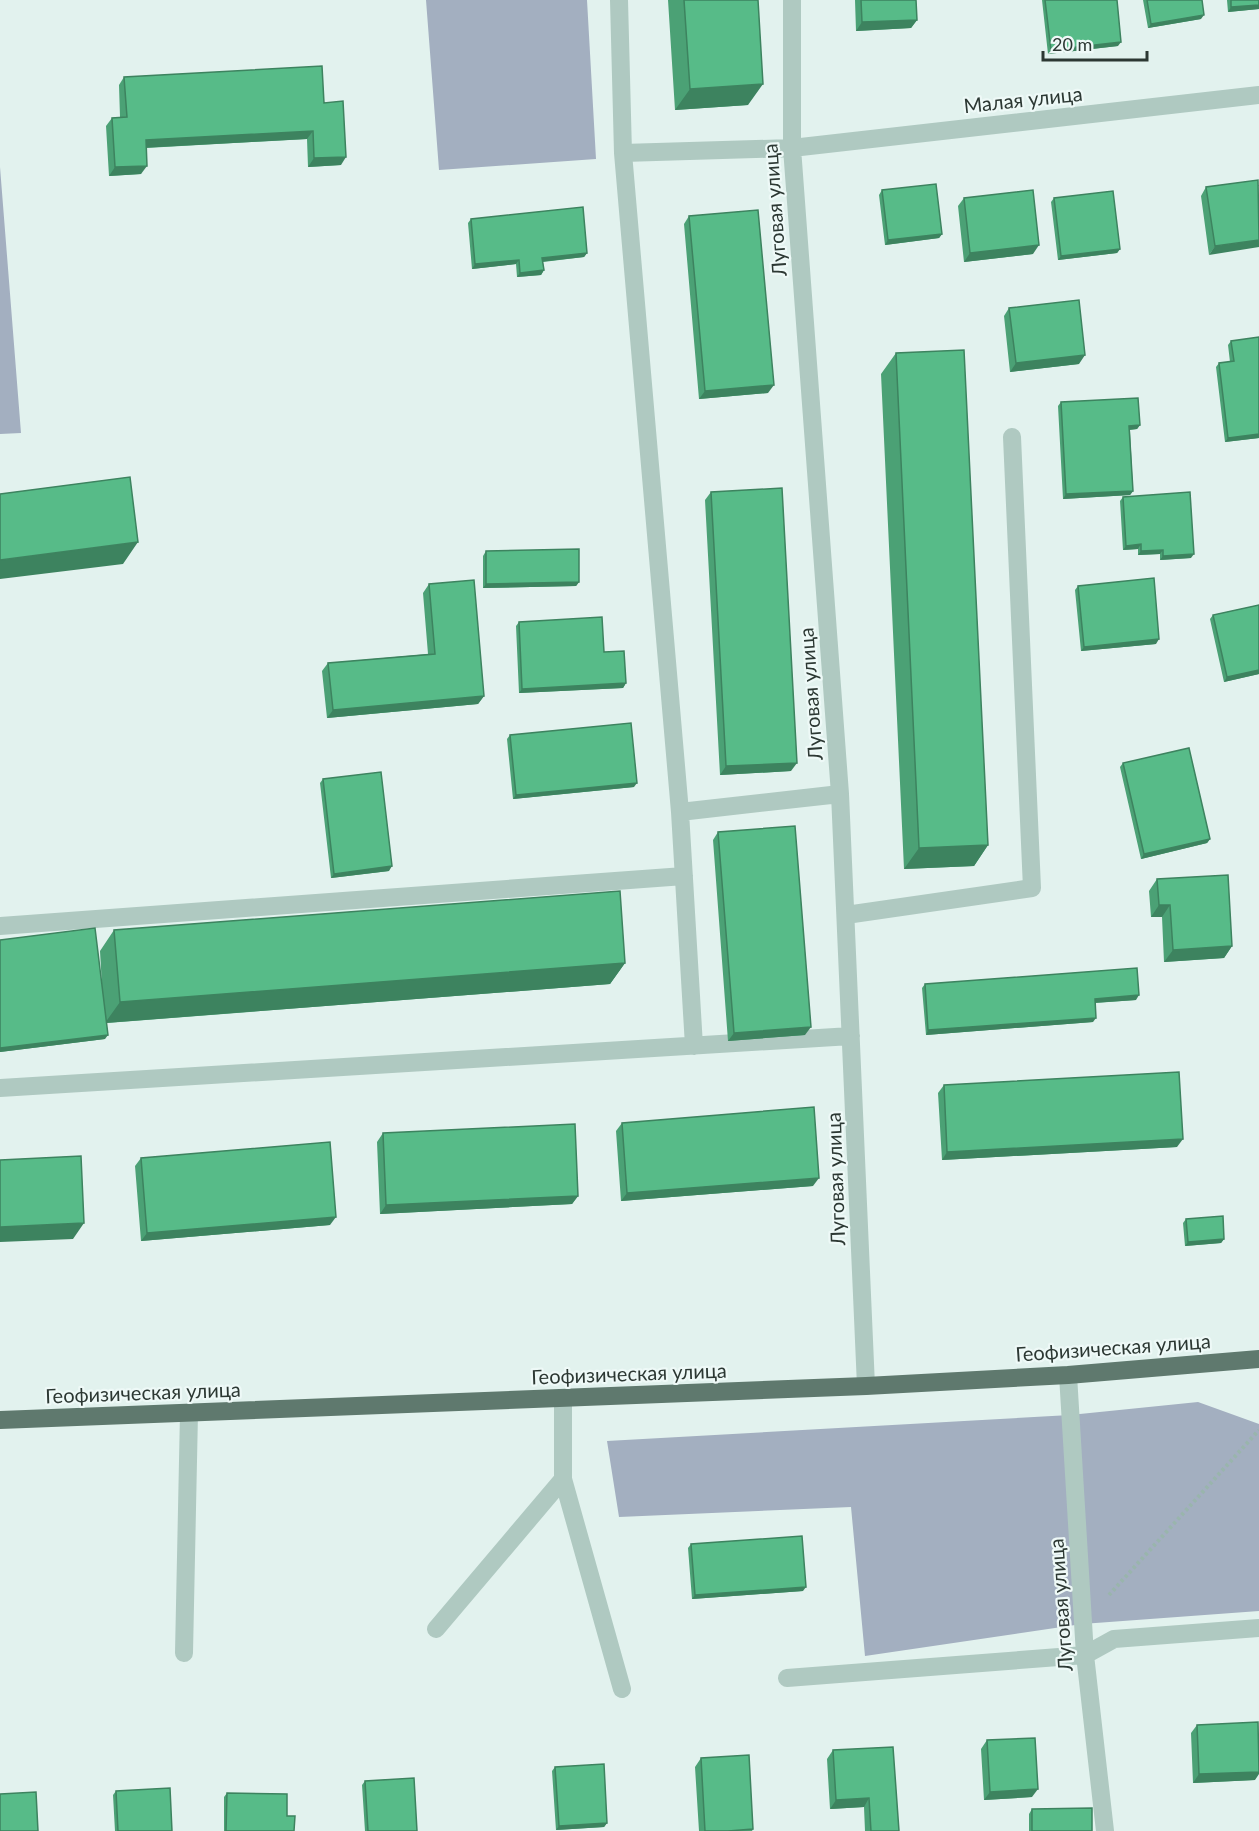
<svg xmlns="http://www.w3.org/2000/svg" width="1259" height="1831" font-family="Lato,sans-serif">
	<rect width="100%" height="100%" fill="#e2f2ee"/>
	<path fill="#a3afc0" d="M426 0H587L596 159 439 170Z
		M0 167 21 433 0 434Z
		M1198 1402 1259 1424V1611L1082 1624 865 1656 851 1507 619 1517 607 1441 1070 1415Z"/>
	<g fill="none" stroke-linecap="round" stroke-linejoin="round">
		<path stroke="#99b5ac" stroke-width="4" stroke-dasharray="3 3" stroke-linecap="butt" d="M1109 1595 1259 1430"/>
		<path stroke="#afc9c1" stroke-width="18" d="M619 0 623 153 792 148 1259 95
			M792 0V148L840 794 866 1386
			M623 153 680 812 694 1046
			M680 812 840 794
			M846 915 1032 888 1012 437
			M0 926 684 876
			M0 1088 851 1036
			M1068 1375 1085 1655 1105 1831
			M563 1479 622 1689
			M436 1629 563 1479V1398
			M184 1653 189 1413
			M787 1678 1085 1655 1114 1639 1259 1628"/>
		<path stroke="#5f796e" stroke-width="18" d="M0 1420 866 1386 1068 1375 1259 1359"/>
	</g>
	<path fill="#4ba175" d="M668 0H758L748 105 675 110Z
		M855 0H916L917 20 911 28 856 31Z
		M1042 0H1117L1118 46 1048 54Z
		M1143 0H1202L1201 19 1148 28Z
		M1227 0H1259V9L1228 12Z
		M124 77 324 103 341 165 308 167 307 139 146 148 141 174 109 176 106 126 112 118 120 117 119 85Z
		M1259 185 1209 255 1201 196 1206 187Z
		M882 190 942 234 939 238 885 245 879 195Z
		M964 198 1033 254 964 262 958 206Z
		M1054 198 1120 249 1117 253 1058 260 1051 202Z
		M689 216 768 393 699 399 684 224Z
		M471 219 587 253 584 257 543 262 544 270 541 275 517 277 516 264 472 269 468 223Z
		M1009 308 1079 364 1010 372 1004 316Z
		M1259 337V438L1225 442 1216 367 1219 363 1230 362 1228 345 1231 341Z
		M896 353 988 845 974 866 904 869 881 374Z
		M1061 402 1140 425 1137 429 1130 430 1133 491 1130 495 1063 499 1058 406Z
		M711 492 791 771 720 775 705 500Z
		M1123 497 1191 558 1160 560V554L1138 555V549L1123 550 1120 501Z
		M486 551 579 582 576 586 483 588V556Z
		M429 584 484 696 478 704 327 718 322 671 328 663 428 654 423 593Z
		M1078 586 1156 644 1081 651 1075 590Z
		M1259 605V674L1224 682 1210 619 1213 615Z
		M519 622 604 652 626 683 623 688 519 693 516 626Z
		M510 735 634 787 513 799 507 739Z
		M1123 763 1210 839 1207 843 1141 859 1120 767Z
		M323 779 389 871 331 878 320 783Z
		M718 832 805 1035 728 1041 713 840Z
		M1157 879 1232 946 1224 958 1164 962 1162 917H1151L1149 891Z
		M114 930 625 963 610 984 107 1023 105 1039 0 1052V940L102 986 100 951Z
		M925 984 1136 1000 1095 1003 1093 1022 926 1035 922 988Z
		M944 1085 1177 1147 942 1160 938 1093Z
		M622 1123 813 1186 621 1201 616 1131Z
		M383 1133 578 1196 572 1204 380 1214 377 1142Z
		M141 1158 330 1225 141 1241 135 1166Z
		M1186 1219 1224 1239 1221 1243 1185 1246 1183 1223Z
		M691 1544 803 1591 692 1599 688 1548Z
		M1197 1725 1255 1780 1193 1783 1191 1733Z
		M987 1740 1032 1797 984 1800 981 1749Z
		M833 1750 899 1831H865L864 1807 830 1809 827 1759Z
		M701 1758 753 1829 752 1831H699L695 1767Z
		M555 1767 607 1823 604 1827 556 1830 552 1771Z
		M365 1781 417 1831H365L362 1785Z
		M116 1791 172 1831H115L113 1795Z
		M227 1793 287 1816 294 1831H224V1797Z
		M1032 1809 1092 1831H1029V1814Z"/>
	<path fill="#3d835f" d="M1259 5V9L1228 12 1231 7Z
		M1204 15 1201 19 1148 28 1151 24Z
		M917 20 911 28 856 31 862 22Z
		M1121 42 1118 46 1048 54 1051 50Z
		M763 84 748 105 675 110 690 89Z
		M313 131 307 139 140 148 146 140Z
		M346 157 341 165 308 167 314 158Z
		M147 166 141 174 109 176 115 167Z
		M942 234 939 238 885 245 888 240Z
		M1259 240V247L1209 255 1215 246Z
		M1039 245 1033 254 964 262 970 253Z
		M1120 249 1117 253 1058 260 1061 256Z
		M587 253 584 257 539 262 542 258Z
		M519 260 516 264 472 269 475 264Z
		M544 270 541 275 517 277 520 273Z
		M1085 355 1079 364 1010 372 1016 363Z
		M774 385 768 393 699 399 705 391Z
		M1140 425 1137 429 1126 430 1129 426Z
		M1259 434V438L1225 442 1228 438Z
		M1133 491 1130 495 1063 499 1066 494Z
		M138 542 123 564 0 579V560Z
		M1141 544 1138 549 1123 550 1126 546Z
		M1163 550 1160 554 1138 555 1141 551Z
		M1194 554 1191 558 1160 560 1163 556Z
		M579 582 576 586 483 588 486 584Z
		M1159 639 1156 644 1081 651 1084 647Z
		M1259 670V674L1224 682 1227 677Z
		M626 683 623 688 519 693 522 689Z
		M484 696 478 704 327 718 333 710Z
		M797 763 791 771 720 775 726 766Z
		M637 783 634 787 513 799 516 795Z
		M1210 839 1207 843 1141 859 1144 854Z
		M988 845 974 866 904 869 919 848Z
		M392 866 389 871 331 878 334 874Z
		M1159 905H1170L1162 917H1151Z
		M1232 946 1224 958 1164 962 1173 950Z
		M625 963 610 984 105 1023 120 1002Z
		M1139 995 1136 1000 1092 1003 1095 999Z
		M1096 1018 1093 1022 926 1035 928 1030Z
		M811 1027 805 1035 728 1041 734 1033Z
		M108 1035 105 1039 0 1052V1048Z
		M1183 1139 1177 1147 942 1160 947 1152Z
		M819 1178 813 1186 621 1201 627 1193Z
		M578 1196 572 1204 380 1214 386 1205Z
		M336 1217 330 1225 141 1241 147 1233Z
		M84 1223 73 1239 0 1242V1227Z
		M1224 1239 1221 1243 1185 1246 1188 1242Z
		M806 1587 803 1591 692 1599 695 1595Z
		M1259 1772V1774L1255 1780 1193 1783 1199 1774Z
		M1038 1789 1032 1797 984 1800 990 1792Z
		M869 1798 864 1807 830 1809 836 1800Z
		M607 1823 604 1827 556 1830 559 1826Z"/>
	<path fill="#57bb88" stroke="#3d835f" stroke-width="1.5" d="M684 0H758L763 84 690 89Z
		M861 0H916L917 20 862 22Z
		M1045 0H1117L1121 42 1051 50Z
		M1147 0H1202L1204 15 1151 24Z
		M1231 0H1259V5L1231 7Z
		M322 66 324 103 343 101 346 157 314 158 313 131 146 140 147 166 115 167 112 118 127 117 124 77Z
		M1258 180 1259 240 1215 246 1206 187Z
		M936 184 942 234 888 240 882 190Z
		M1033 190 1039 245 970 253 964 198Z
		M1113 191 1120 249 1061 256 1054 198Z
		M583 207 587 253 542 258 544 270 520 273 519 260 475 264 471 219Z
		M758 210 774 385 705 391 689 216Z
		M1079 300 1085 355 1016 363 1009 308Z
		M1259 337V434L1228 438 1219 363 1234 361 1231 341Z
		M964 350 988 845 919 848 896 353Z
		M1138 398 1140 425 1129 426 1133 491 1066 494 1061 402Z
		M130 477 138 542 0 560V494Z
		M782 488 797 763 726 766 711 492Z
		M1190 492 1194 554 1163 556V550L1141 551V544L1126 546 1123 497Z
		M579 549V582L486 584V551Z
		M1154 578 1159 639 1084 647 1078 586Z
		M474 580 484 696 333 710 328 663 435 654 429 584Z
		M1259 605V670L1227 677 1213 615Z
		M602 617 604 652 624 651 626 683 522 689 519 622Z
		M631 723 637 783 516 795 510 735Z
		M1189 748 1210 839 1144 854 1123 763Z
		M381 772 392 866 334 874 323 779Z
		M795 826 811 1027 734 1033 718 832Z
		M1228 875 1232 946 1173 950 1170 905H1159L1157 879Z
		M620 891 625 963 120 1002 114 930Z
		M95 928 108 1035 0 1048V940Z
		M1137 968 1139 995 1095 999 1096 1018 928 1030 925 984Z
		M1179 1072 1183 1139 947 1152 944 1085Z
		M814 1107 819 1178 627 1193 622 1123Z
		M575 1124 578 1196 386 1205 383 1133Z
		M330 1142 336 1217 147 1233 141 1158Z
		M81 1156 84 1223 0 1227V1160Z
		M1223 1216 1224 1239 1188 1242 1186 1219Z
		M802 1536 806 1587 695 1595 691 1544Z
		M1258 1722 1259 1772 1199 1774 1197 1725Z
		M1035 1738 1038 1789 990 1792 987 1740Z
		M893 1747 899 1831H871L869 1798 836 1800 833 1750Z
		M749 1755 753 1829 728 1831H705L701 1758Z
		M604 1764 607 1823 559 1826 555 1767Z
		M414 1778 417 1831H368L365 1781Z
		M170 1788 172 1831H118L116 1791Z
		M36 1792 38 1831H0V1794Z
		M227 1793 287 1794V1816H295L294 1831H226Z
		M1092 1808V1831H1032V1809Z"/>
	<g text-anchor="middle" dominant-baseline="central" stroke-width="4.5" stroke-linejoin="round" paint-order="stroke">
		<g font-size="20" fill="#2c3833" stroke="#eef9f7">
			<text transform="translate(1023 99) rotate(-6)">Малая улица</text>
			<text transform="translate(774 210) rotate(-94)">Луговая улица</text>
			<text transform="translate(810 694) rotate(-94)">Луговая улица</text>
			<text transform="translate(835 1179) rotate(-92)">Луговая улица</text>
			<text transform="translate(1113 1347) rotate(-4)">Геофизическая улица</text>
			<text transform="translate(629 1373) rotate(-2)">Геофизическая улица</text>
			<text transform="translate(143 1392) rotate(-2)">Геофизическая улица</text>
			<text transform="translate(1060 1605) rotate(-94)">Луговая улица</text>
		</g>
	</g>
	<path d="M1043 51v9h104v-9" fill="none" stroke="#2c3833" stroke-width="3"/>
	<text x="1052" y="51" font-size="18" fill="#2c3833" stroke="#eef9f7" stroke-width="4.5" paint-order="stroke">20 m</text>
</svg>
